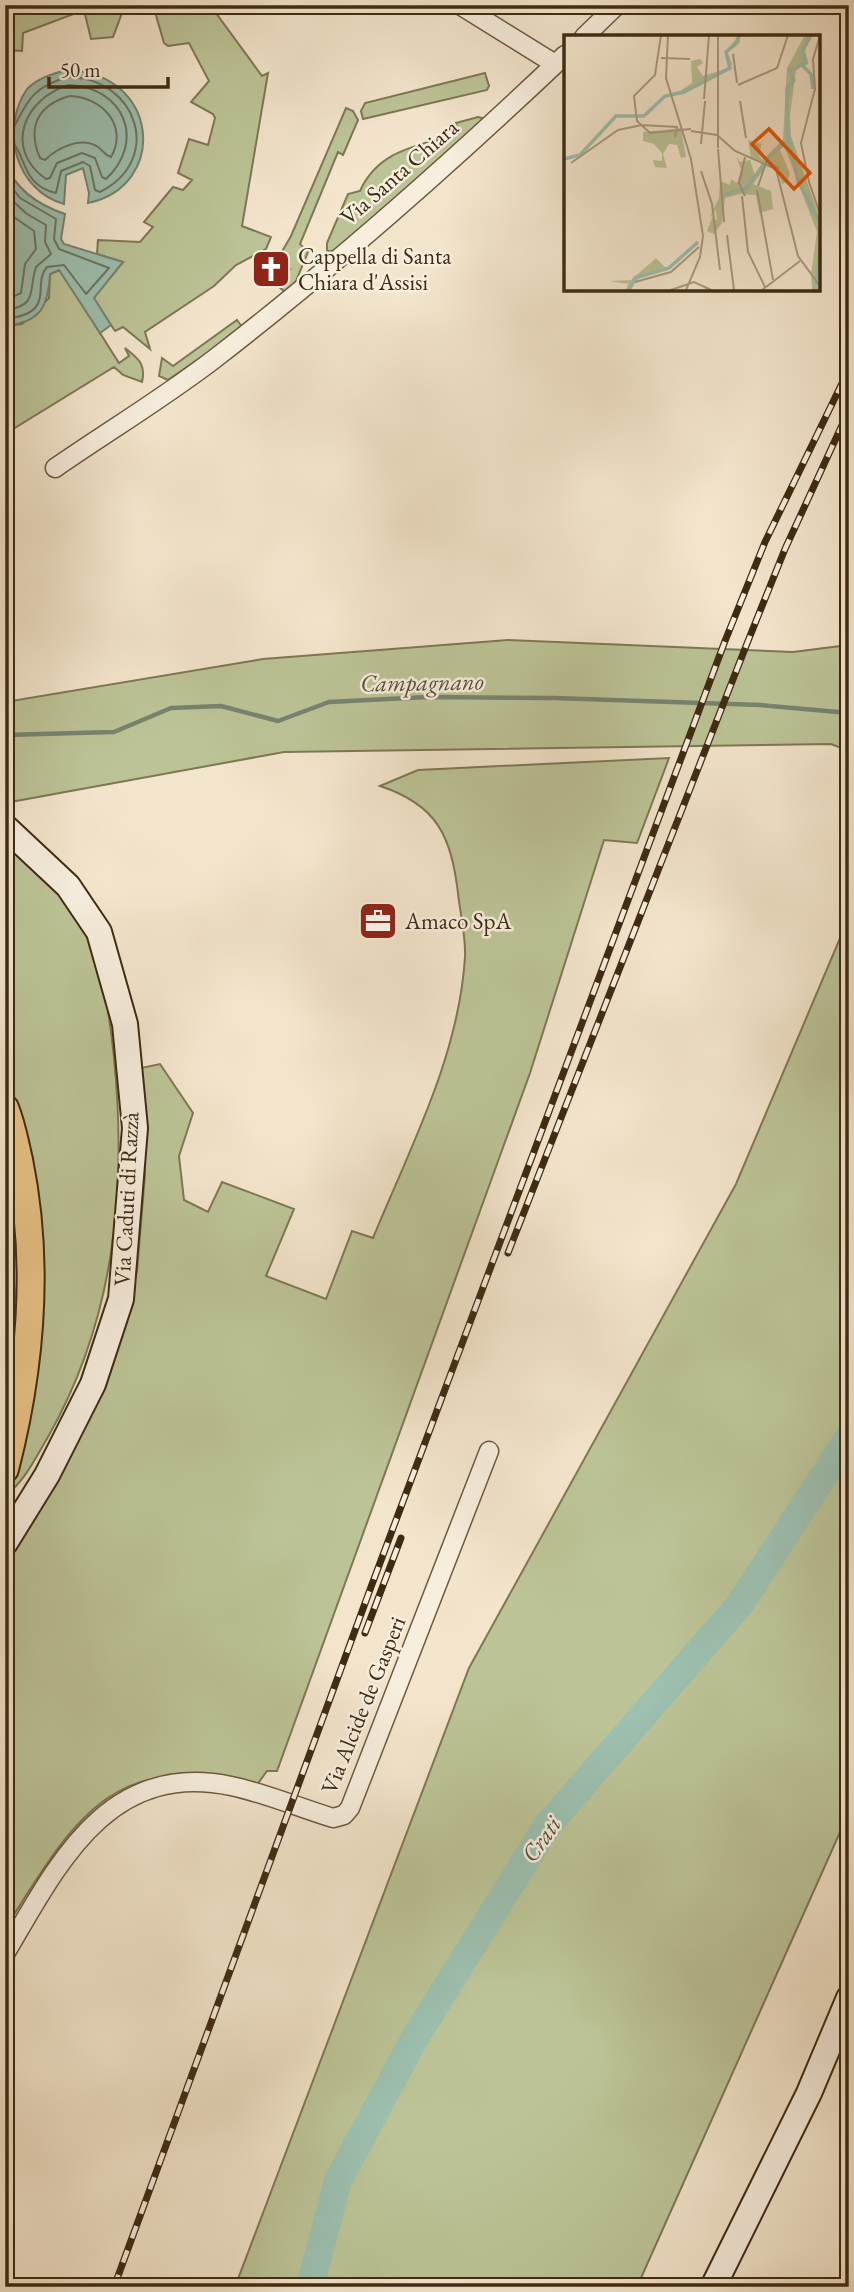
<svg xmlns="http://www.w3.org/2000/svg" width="854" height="2292" font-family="'EB Garamond',serif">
	<rect width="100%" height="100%" fill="#f3e5cc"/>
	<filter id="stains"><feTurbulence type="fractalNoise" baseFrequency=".00286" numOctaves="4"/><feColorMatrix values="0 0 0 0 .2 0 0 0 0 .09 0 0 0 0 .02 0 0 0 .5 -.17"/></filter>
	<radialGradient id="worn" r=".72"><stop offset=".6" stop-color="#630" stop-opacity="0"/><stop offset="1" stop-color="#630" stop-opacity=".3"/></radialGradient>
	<path fill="#bcc497" stroke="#7e7854" stroke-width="2" d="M26 5H125L113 37 91 39 84 10 23 33 22 51 5 50V14Z
		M153 5H210L262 76 268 73 242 226 271 237 266 249 236 265 214 286 145 332 150 349 123 327 115 331 93 298 123 262 97 254 98 240 140 242 153 227 144 222 173 187 183 190 192 180 178 173 189 139 208 145 215 118 213 114 191 102 209 81 189 43 168 46 164 43Z
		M485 73 489 86 487 90 363 119 361 111 365 103Z
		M346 108 353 111 358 120 343 155 338 152 300 244 308 252 294 286 287 294 277 285 290 269 280 255 291 236Z
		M478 117 482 118 481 126 336 251H327V243L348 194 360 191C379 149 419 146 459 133L456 123Z
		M60 270 119 363 129 356 125 348C139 359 146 364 142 382L123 375 114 367 5 434V326L22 324 49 298 50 274Z
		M237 320 243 328 168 380 159 376 162 358 173 366Z
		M508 640 793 652 849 645V751L831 744 284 752 5 803V702L263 659Z
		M669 758 637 843 604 840 530 1073 277 1771H267L254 1789C114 1743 71 1824 5 1929V1564L62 1468 127 1310 137 1271 145 1174 141 1068 160 1064 193 1113 179 1156 184 1200 208 1212 222 1182 294 1209 266 1276 326 1299 352 1231 373 1238C410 1148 459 1056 465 957 466 936 460 913 458 893 451 837 438 805 380 786L418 770Z
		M5 847C15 853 27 859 36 867 49 879 80 913 87 928 103 964 110 1019 114 1058 127 1190 115 1319 48 1437 36 1457 27 1477 9 1493L7 1489 41 1269V1215L21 1120 5 1076Z
		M849 917V1812L637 2287H235L469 1668 736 1184Z
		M5 1142C17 1205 28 1277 5 1338Z"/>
	<path fill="#9dc0b0" stroke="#778471" stroke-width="2" d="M66 70C160 72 169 186 88 203L89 193 83 168 66 175 64 204C15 190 0 129 27 89 38 78 52 74 66 70Z
		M5 163C16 190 38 205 65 214L61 239 64 244 123 262 94 298 111 325 100 333 59 270 50 274C48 307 41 322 5 326Z"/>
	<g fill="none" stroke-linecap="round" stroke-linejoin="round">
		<path stroke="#6e7661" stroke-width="2" d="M68 77C138 78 164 160 100 192L95 190 90 166 83 162 61 171 56 193C19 184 28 153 8 138 26 107 27 88 68 77Z
			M69 85C123 87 147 140 106 179L102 177 95 158 82 153 57 163 50 178 46 179C3 149 24 98 69 85Z
			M70 96C101 97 129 125 111 157 104 155 104 151 98 147 81 136 57 148 45 160L40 158C27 128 37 105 70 96Z
			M5 179 20 198 56 219 54 239 59 249 109 268 86 294 64 265 47 267C31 285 58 313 5 319
			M5 194 27 214 46 225 45 242 51 254 36 267C28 290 39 306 5 310
			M5 211 34 231 36 249 25 264 21 293 5 300"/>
		<path stroke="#778471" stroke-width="4.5" d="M5 735 114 732 171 708 221 706 278 721 329 702 428 697 554 698 760 705 849 713"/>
		<path stroke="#9dc0b0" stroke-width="28" d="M310 2287 338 2180 416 2036 547 1826 740 1604 849 1437"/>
		<g stroke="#6c5a40" stroke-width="21">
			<path id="street" d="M460 5 555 64
				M584 37 617 5
				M55 468C107 432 162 399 213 360 335 266 453 161 565 55
				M5 1954C57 1866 107 1760 231 1786 265 1793 300 1808 333 1818L344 1815 350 1808 489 1451"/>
		</g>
		<g stroke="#3f2b12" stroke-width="28">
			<path id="secondary" d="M5 827 68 886 99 932 125 1024 135 1128 121 1299 93 1384 47 1475 5 1543
				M713 2287 809 2093 849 1998"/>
		</g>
		<g stroke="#3f2b12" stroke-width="30">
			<path id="primary" d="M5 1108C12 1125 15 1143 19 1160 40 1263 31 1368 5 1469"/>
		</g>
		<use href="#street" stroke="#f7eede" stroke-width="18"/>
		<use href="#secondary" stroke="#f7eede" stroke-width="24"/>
		<use href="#primary" stroke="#eac286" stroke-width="26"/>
		<g stroke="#3f2b12" stroke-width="7">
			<path id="rail" d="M508 1253 748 641 785 549 849 410
				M365 1633 401 1538
				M114 2287 371 1587 725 641 765 542 849 369"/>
		</g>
		<use href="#rail" stroke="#f7eede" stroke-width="4.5" stroke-dasharray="13" stroke-linecap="butt"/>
	</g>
	<defs>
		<g id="church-square" transform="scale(2.0125)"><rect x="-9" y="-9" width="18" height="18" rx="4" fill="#8f2418" stroke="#f7eede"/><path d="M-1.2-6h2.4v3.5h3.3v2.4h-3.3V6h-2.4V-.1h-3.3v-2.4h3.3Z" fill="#fff"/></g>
		<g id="office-square" transform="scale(2.0125)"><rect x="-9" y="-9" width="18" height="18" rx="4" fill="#8f2418" stroke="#f7eede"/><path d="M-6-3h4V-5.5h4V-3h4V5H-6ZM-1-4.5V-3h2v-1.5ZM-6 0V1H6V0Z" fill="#fff"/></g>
	</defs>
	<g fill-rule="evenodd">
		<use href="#church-square" x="271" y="269"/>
		<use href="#office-square" x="378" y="921"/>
	</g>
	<g text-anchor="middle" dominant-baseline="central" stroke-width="5" stroke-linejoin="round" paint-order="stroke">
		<g font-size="23" fill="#3f2b12" stroke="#f7eede">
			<text transform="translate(399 172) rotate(-41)">Via Santa Chiara</text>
			<text transform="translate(126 1199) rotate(-87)">Via Caduti di Razzà</text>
			<text transform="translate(363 1705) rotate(-68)">Via Alcide de Gasperi</text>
		</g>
		<g font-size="23" fill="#3f2b12" stroke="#f7eede" text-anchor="start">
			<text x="298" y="256">Cappella di Santa<tspan x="298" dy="26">Chiara d'Assisi</tspan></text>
			<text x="405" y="921">Amaco SpA</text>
		</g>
		<g font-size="24" font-style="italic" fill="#56503a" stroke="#f7eede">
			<text transform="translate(422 682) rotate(-1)">Campagnano</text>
			<text transform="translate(541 1839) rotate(-55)">Crati</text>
		</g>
	</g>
	<g transform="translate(564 35)">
		<rect width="256" height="256" fill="#f3e5cc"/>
		<path d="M175 0 176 7 163 17 168 29 166 33 109 61 128 48 127 26 136 24 139 28 133 32 139 41 165 33 162 16ZM241 0H248L241 15 244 26 232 36 226 80 227 101 255 181 254 255H248L247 239 253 197 219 108 215 112 226 139 223 147 218 149 214 136 203 130 189 149 207 156 209 174 195 178 199 199 192 160 176 159 161 163 158 188 150 199 143 196 148 183 153 185 152 175 145 183 155 163 156 146 166 150 167 144 173 148 177 135 172 121 176 127 186 125 192 143 198 127 187 122 184 105 197 109 199 102 195 121 199 125 219 104 223 33ZM117 93 122 122 117 123 113 110 105 109 99 119 103 133 91 132 89 125 98 126V118L90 109 79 106V97ZM92 223 104 235 75 243 66 255H62L65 245 63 249 46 246 67 245Z" fill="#bcc497"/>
		<path fill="none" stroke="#9dc0b0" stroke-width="3.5" d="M247 0 238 17 242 28 225 36 230 45 223 54V96L234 146 256 188M238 30 247 39 249 54M0 124 16 120 52 81H80L101 61 120 57 166 33 162 17 173 8 175 0M201 125 224 106M160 160 183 153 199 130M65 255 71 243 105 233 134 207M251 255 256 215"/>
		<path fill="none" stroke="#ab9b82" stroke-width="2" d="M97 0 91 40 70 61 73 86 86 98 127 94M104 0 102 43 127 124 139 201 136 222 122 255M154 0V113M169 19 173 48M97 23 126 24M174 50 213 33 224 0M140 64 145 0M176 66 182 103M77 90 113 92 111 102M127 96 153 100 171 116 212 134 234 221 256 251M137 109 141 66M154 114 160 187M181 122 175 148 181 161M7 128 54 95 78 90M137 136 148 169 156 235M245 147 237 108 251 54 249 24 256 1M245 147 256 179M194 151 203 125 215 134M193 155 209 245M178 161 184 217 201 252M163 200 170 255M71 247 107 237 135 212M107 255 130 247 147 255M198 255 236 226"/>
		<path fill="#e0570c" fill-opacity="0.15" stroke="#e0570c" stroke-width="3.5" d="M205 94 246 138 230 154 188 109Z"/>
		<rect width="256" height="256" fill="none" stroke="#3f2b12" stroke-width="3.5"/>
	</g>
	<rect width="854" height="2292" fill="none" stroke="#f3e5cc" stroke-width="28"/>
	<rect x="7" y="7" width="840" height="2278" fill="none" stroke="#3f2b12" stroke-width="3.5"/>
	<rect x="14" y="14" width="826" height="2264" fill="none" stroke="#3f2b12" stroke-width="2"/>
	<path d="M49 77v10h119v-10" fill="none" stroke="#3f2b12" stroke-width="3.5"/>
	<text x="60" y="77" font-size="21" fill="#3f2b12" stroke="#f7eede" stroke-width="5" paint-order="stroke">50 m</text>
	<rect width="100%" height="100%" filter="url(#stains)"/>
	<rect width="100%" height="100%" fill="url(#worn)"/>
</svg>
